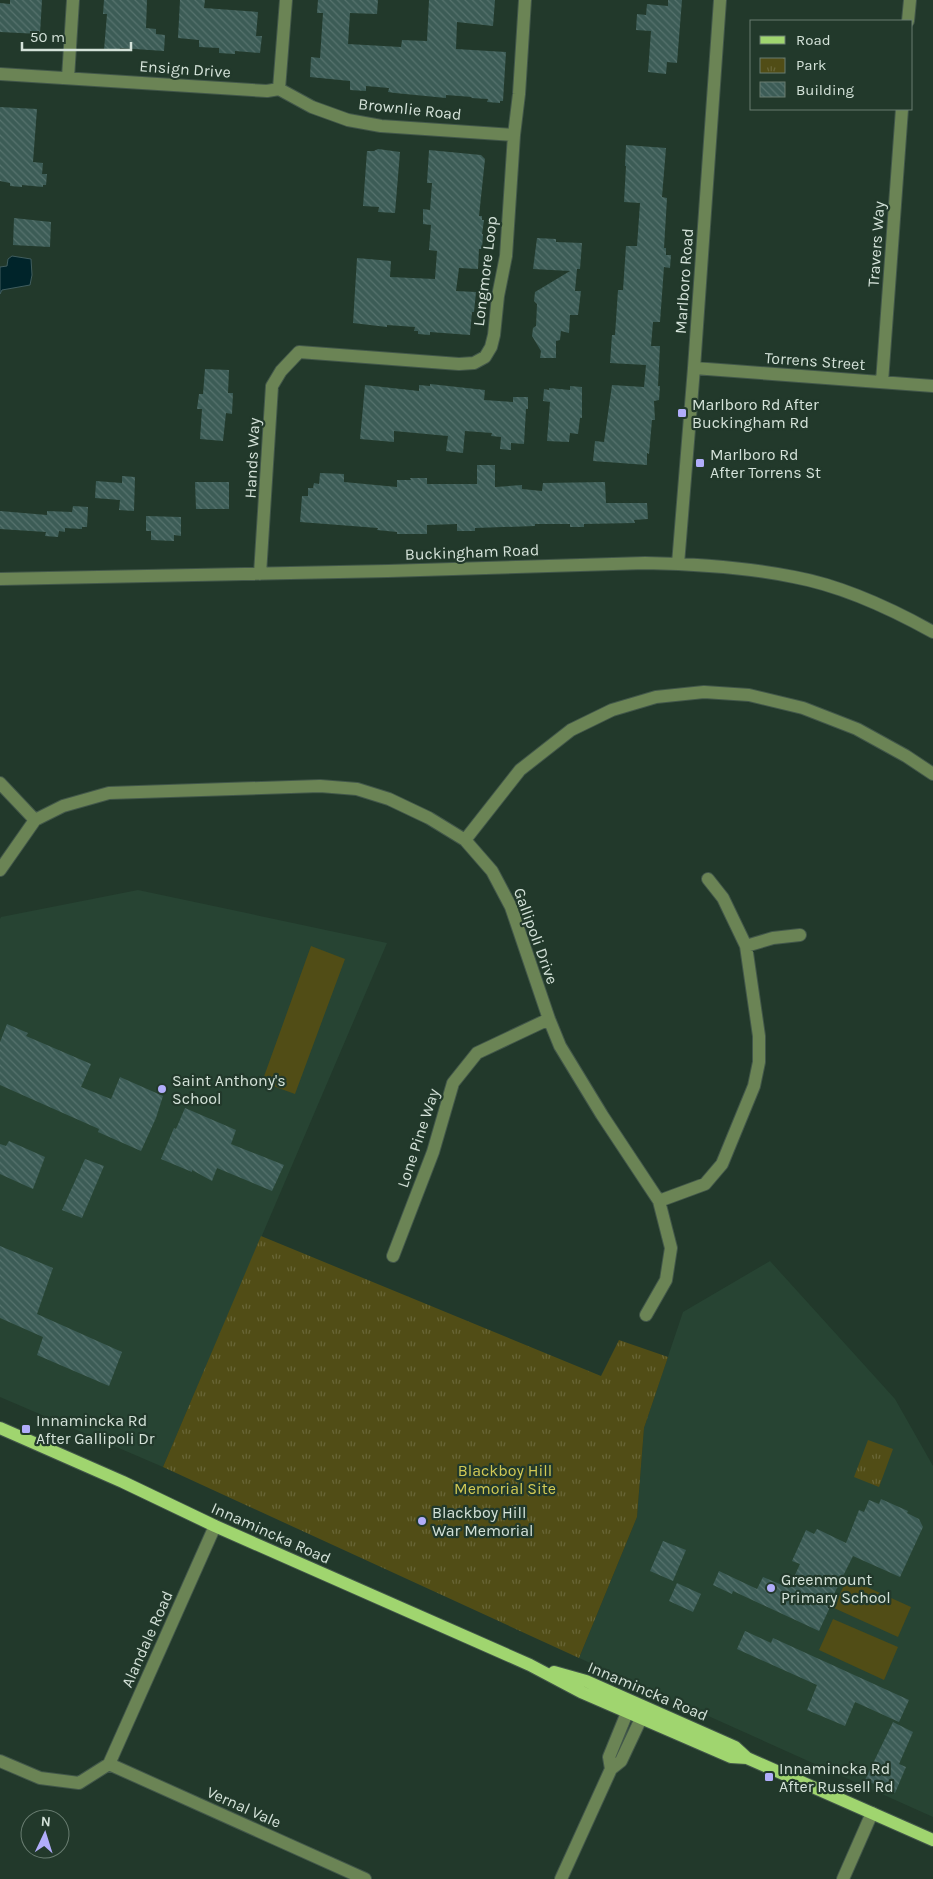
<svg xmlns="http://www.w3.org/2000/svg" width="933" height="1879" font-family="Karla,sans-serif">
	<defs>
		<pattern id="park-tufts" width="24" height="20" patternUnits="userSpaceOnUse" patternTransform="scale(1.25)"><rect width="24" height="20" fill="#514d16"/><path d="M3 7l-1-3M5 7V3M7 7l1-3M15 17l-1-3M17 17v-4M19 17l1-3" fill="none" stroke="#696637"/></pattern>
		<pattern id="building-back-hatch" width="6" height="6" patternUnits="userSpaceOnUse" patternTransform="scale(1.25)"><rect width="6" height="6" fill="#3c5c56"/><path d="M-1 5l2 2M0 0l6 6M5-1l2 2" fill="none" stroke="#57736e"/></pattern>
	</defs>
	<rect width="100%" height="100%" fill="#22392b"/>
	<path fill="#274433" d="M138 890 387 943 163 1467 0 1397V919L1 917Z
		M770 1261 895 1399 933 1466V1817L579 1658 637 1517 644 1428 683 1312Z"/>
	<path fill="url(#park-tufts)" d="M261 1236 601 1376 619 1340 668 1357 644 1428 637 1517 579 1658 163 1467Z
		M868 1440 893 1449 879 1487 854 1477Z"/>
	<path fill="#514d16" d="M311 946 345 959 295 1094 262 1082Z
		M847 1578 911 1607 898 1637 834 1608Z
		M833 1619 898 1647 884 1680 819 1650Z"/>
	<path fill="#00242a" stroke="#405d5e" d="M12 256 31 259 32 275 30 285 2 290 0 294V267L7 266 8 259Z"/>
	<path fill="url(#building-back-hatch)" d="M10 0H42L40 34 0 32V3L10 4Z
		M104 0H147L146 28 156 29V34L165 35 164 51 120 48 119 51 104 50 107 14H103Z
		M180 0H205L204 8 258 12 256 36H262L260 53 235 51V54L219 53V48L199 47V40L178 38Z
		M318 0H378L377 14 350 13 348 44 401 47 402 40 427 41 429 0H495L493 26 457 22 456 49 506 52 503 101H500V103L487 102 488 99 471 98 472 97 446 95V98L395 93 388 92 389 88 366 86V91L350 90V81L310 77 311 57 320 58 323 13H317Z
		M668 0H682L677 63 667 62 666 74 648 72 651 31 636 30 637 14 646 15 647 4 668 6Z
		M0 107 37 109 33 162 43 163 42 174H47L46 185H43V187L22 185V187L10 186V183L0 181Z
		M626 145 666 148 662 197 667 198 664 248H666V255H671L670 268 664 267 660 322H653L651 346H660L658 386H660L659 400 654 401 655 420H652L649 454 647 453V465L593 461 595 441 604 442 612 385 644 387 646 365 610 363 612 335H615L618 290H623L626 246H637L640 203 624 202 626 166H625Z
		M378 149 400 152 395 213 378 212 379 207 363 206 367 151H374Z
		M429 150 481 155 485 159 479 216H482V220H484L482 234H483L482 249H479L478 269 459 268 456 291 476 292 474 312H472L470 335 430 332V335L418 334V331H414L415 327 387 325V327L353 323 357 258 391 261 390 277 435 279 437 251 429 250 431 225 423 224V209L430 210 432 183H427Z
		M14 218 51 222 50 247 13 245Z
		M537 238 556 239V242L582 243 580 269H577L575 291H581L578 315H570L569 333 561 331 560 340 556 341V358H540L541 351 532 336 533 328 536 326 537 304 534 301 535 292 570 271 533 269Z
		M205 369 229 370 228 393H233L232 414 226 413 223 441 200 439 202 409H197L199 394H203Z
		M430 384 485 390 484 400 513 402V397H528V409H526L524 444 511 443V450L500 449 501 437 491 436 492 433 465 431 463 453 446 451 448 436 394 431V442L360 439 365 385 419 391V385L430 386Z
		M570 386 582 387V418H580L578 434 570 433 569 442 547 441 550 402 543 401 544 389 549 390V388L570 390Z
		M477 465H495V487L522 485V489L542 491 543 483 605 482 606 503H647L648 519 634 520 635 523 584 524V527H570V524H535V526L475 528V531H457V524L427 525V534H397V532L377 530 378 528 300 522 302 496H308V488H313L314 483 319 484 320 473 344 474V482L397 487V480H411L410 478H427V484H477Z
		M122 476 135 477 134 511 119 510 120 500 95 498 96 481 122 483Z
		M195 482H229V509H196Z
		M73 506 88 507 87 527H82V529L65 528V532L59 531 58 537 45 536 46 532 0 529V511L47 515V511L72 512Z
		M146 516 181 517V536L174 535V541L151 540V531H146Z
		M7 1024 28 1033 26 1036 91 1064 81 1087 111 1099 120 1077 163 1096 156 1118 141 1151 98 1132 99 1129 0 1085V1042Z
		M185 1108 236 1130 231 1144 284 1165 272 1191 217 1168 212 1181 192 1170V1172L161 1159 174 1128 176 1129Z
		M9 1141 45 1157 33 1189 0 1174V1144L6 1146Z
		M85 1159 104 1166 82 1218 62 1210Z
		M0 1246 53 1268 37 1314 122 1352 109 1386 37 1355 43 1337 0 1318Z
		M881 1499 908 1511 907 1513 919 1519 923 1527 900 1577 853 1556 828 1606 830 1607 819 1631 733 1591 732 1594 713 1585 719 1571 757 1589 763 1577 789 1588 800 1564 792 1561 806 1530 814 1534 817 1529 846 1543 859 1510 864 1512 869 1500 879 1504Z
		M663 1541 686 1550 673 1581 650 1571Z
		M677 1583 701 1594 693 1612 669 1601Z
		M745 1631 771 1643 773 1638 909 1700 899 1722 855 1702 845 1726 807 1710 817 1685 737 1649Z
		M893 1722 913 1732 899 1764 906 1767 895 1793 865 1780Z"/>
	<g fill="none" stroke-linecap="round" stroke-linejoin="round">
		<g stroke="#42574a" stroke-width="14">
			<path id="minor" d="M908 21 910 0
				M0 74 267 91 279 89 286 0
				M68 78 73 0
				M279 89 312 107 348 120 381 126 514 135
				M694 368 933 386
				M882 382 902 109
				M678 564 694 368 720 0
				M260 574 272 386 281 371 299 352 459 364 474 363 485 357 491 347 494 335 498 296 506 256 514 135 519 94 525 0
				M0 579 388 571 645 563C695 564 745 567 794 577 843 586 890 608 933 632
				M0 783 35 820
				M465 840 520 770 571 730 612 710 656 697 704 692 749 695 803 708 857 729 906 756 933 774
				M0 870 35 820 63 806 109 793 320 786 357 789 389 799 429 818 465 840 492 871 511 907 549 1019 560 1046 602 1115 659 1201 671 1248 666 1280 646 1315
				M746 946 773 938 800 935
				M659 1201 705 1184 722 1164 754 1086 759 1062V1036L746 946 723 898 708 879
				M393 1256 433 1152 453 1083 477 1053 549 1019
				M0 1761 40 1778 79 1783 109 1764
				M109 1764 365 1879
				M109 1764 215 1526
				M611 1769 609 1757 631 1703
				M561 1879 611 1769 621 1761 645 1710
				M843 1879 872 1813"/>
		</g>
		<g stroke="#42574a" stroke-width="14">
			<path id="major" d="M0 1428 123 1482 215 1526 530 1665 581 1692 731 1757 747 1758
				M554 1672 586 1681 735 1747 747 1758 933 1840"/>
		</g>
		<use href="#minor" stroke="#6b8455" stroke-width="12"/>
		<use href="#major" stroke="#a0d56f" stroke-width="12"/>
	</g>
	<g fill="#b1adfa" stroke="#22392b" stroke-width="2">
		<rect x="677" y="408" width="10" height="10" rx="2.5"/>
		<rect x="695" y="458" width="10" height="10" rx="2.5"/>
		<circle cx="162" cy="1089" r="5"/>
		<rect x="21" y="1424" width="10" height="10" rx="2.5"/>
		<circle cx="422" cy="1521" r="5"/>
		<circle cx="771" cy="1588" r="5"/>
		<rect x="764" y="1772" width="10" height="10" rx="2.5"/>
	</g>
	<g text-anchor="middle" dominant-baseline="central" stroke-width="4.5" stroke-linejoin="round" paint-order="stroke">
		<g font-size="16" fill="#d4e2d9" stroke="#22392b">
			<text transform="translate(185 69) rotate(4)">Ensign Drive</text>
			<text transform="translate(410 109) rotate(6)">Brownlie Road</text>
			<text transform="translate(876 244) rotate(-86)">Travers Way</text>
			<text transform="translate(485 271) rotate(-83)">Longmore Loop</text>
			<text transform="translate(684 281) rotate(-86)">Marlboro Road</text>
			<text transform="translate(815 361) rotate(4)">Torrens Street</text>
			<text transform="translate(252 458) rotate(-87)">Hands Way</text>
			<text transform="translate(472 552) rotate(-2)">Buckingham Road</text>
			<text transform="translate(536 936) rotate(70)">Gallipoli Drive</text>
			<text transform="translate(418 1138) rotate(-72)">Lone Pine Way</text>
			<text transform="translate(271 1533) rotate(24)">Innamincka Road</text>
			<text transform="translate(147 1639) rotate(-66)">Alandale Road</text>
			<text transform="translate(648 1691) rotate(23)">Innamincka Road</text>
			<text transform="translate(244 1807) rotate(24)">Vernal Vale</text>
		</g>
		<g font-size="16" fill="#d4e2d9" stroke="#22392b" text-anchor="start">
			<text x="692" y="404">Marlboro Rd After<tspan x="692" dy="18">Buckingham Rd</tspan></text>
			<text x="710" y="454">Marlboro Rd<tspan x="710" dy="18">After Torrens St</tspan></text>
			<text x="172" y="1080">Saint Anthony's<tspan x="172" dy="18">School</tspan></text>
			<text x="36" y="1420">Innamincka Rd<tspan x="36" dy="18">After Gallipoli Dr</tspan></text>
			<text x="432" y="1512">Blackboy Hill<tspan x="432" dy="18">War Memorial</tspan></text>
			<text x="781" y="1579">Greenmount<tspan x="781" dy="18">Primary School</tspan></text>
			<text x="779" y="1768">Innamincka Rd<tspan x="779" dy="18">After Russell Rd</tspan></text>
		</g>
		<g font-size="16" fill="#d2ca55" stroke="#22392b">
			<text x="505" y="1470">Blackboy Hill<tspan x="505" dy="18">Memorial Site</tspan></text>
		</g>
	</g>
	<rect x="750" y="20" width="162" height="90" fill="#22392b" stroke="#697d71"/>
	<rect x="760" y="36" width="25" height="8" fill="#a0d56f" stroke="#697d71"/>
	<text x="796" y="45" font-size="15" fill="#d4e2d9">Road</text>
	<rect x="760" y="58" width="25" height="15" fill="url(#park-tufts)" stroke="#697d71"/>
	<text x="796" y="70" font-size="15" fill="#d4e2d9">Park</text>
	<rect x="760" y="82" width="25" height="15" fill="url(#building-back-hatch)" stroke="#697d71"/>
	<text x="796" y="95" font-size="15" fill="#d4e2d9">Building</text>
	<g transform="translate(45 1834) rotate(4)"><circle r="24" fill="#22392b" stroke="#697d71"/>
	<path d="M0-4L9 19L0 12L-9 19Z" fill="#b1adfa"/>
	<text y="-8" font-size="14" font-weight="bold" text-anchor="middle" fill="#d4e2d9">N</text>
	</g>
	<path d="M22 42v8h109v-8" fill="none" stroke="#d4e2d9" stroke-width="2.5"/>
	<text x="30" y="42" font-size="15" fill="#d4e2d9" stroke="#22392b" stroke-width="4" paint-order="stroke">50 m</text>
</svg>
